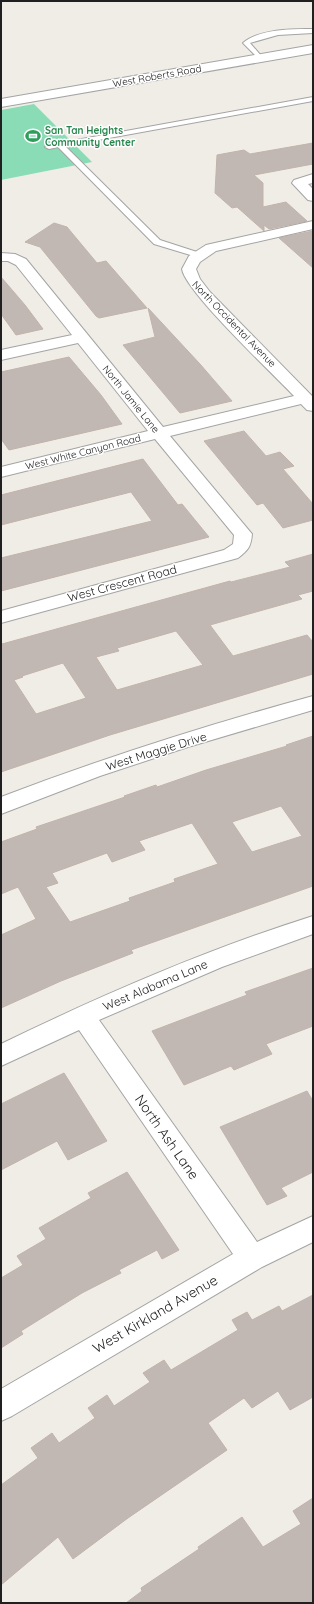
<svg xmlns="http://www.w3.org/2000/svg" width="314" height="1604" font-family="Quicksand,sans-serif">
	<rect width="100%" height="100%" fill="#f0ede7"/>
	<path fill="#89dcb6" d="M34 104 92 162 1 180V110Z"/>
	<path fill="#c1b8b4" stroke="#c2b3aa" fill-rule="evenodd" d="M313 143V164L254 175 263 183V207L286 202 307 221 269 229 264 225V231L237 207 232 208 215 193 217 155 244 150 250 154Z
		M54 223 67 227 97 263 106 261 147 308 99 318 96 316 40 247 25 242Z
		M313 231V268L279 238Z
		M1 277 25 305 43 329 16 335 1 314Z
		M148 308 200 364 232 401 180 413 123 345 155 337Z
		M69 357 101 395 122 424 9 450 1 439V372Z
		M244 431 266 456 280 452 294 466 283 469 313 504V520L283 528 263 503 257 505 204 441Z
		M143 459 178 505 182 504 209 537 1 591V558L152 521 131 492 1 525V495Z
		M313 554V591L298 595 302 599 210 625 233 656 307 635 313 642V674L110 735 1 772V642L2 644 230 581 231 582 290 567 285 562ZM176 631 203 665 117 690 96 657 119 651 117 648ZM63 663 86 698 36 714 14 680 23 677 22 676Z
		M313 736V886L131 950 133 953 61 981 1 1008V935L36 919 18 887 1 894V842L37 829 36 827 125 797 124 796 156 785 157 787 206 770 287 746 286 745ZM281 806 302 836 252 852 232 822ZM192 823 218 864 174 879 175 882 129 898 130 901 70 922 46 887 58 883 52 873 107 853 112 862 145 850 139 841Z
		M313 968V1026L266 1044 272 1054 234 1070 231 1066 184 1085 152 1031 247 995 245 992Z
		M64 1073 107 1141 68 1160 57 1141 1 1170V1104Z
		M307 1091 313 1101V1172L281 1188 287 1196 267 1205 220 1127Z
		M127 1172 179 1250 162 1259 157 1250 119 1270 121 1273 82 1293 21 1331 23 1334 1 1348V1278L23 1265 17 1256 46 1239 39 1228 91 1198 88 1193Z
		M313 1295V1397L290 1410 278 1391 252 1408 244 1398 208 1423 227 1450 128 1518 73 1559 58 1537 1 1585V1485L38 1458 31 1448 52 1433 59 1443 95 1418 88 1408 107 1395 114 1406 150 1382 143 1373 164 1360 171 1370 238 1330 232 1320 247 1312 252 1320 279 1306 282 1311Z
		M313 1498V1603H126L142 1591 141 1588 199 1549 198 1547 242 1517 263 1547 301 1524 293 1511Z"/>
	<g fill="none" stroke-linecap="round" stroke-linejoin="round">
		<g stroke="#a4a4a4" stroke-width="2">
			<path id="lane" d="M306 29H313V33L278 35 250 43 263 58 260 60 243 43C258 30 287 29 306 29Z
				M313 97V101L65 146 160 240 200 253V257H197L154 244 58 147 49 149 45 147 49 145Z"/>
		</g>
		<g stroke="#a4a4a4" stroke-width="2">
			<path id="street" d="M313 45V53L1 107V99Z
				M313 174V183L308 184 313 189V201L308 200 292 183 294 180Z
				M313 221V229L216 251 200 262 196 269 200 279 210 292 313 397V411L307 410 301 404 170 436 252 534C251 547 248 550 238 558L1 623V611L224 550 233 544 234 535 155 439 1 477V467L148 431 78 343 1 360V350L72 335 16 265 8 261H1V253L15 254 26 259 163 427 294 396C273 374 185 291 182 269L189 256 206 245Z
				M313 696V710L188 747 100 776 1 814V797C103 758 207 725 313 696Z
				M313 916V934L222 967 99 1020 257 1242 313 1216V1242L262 1267 12 1416 1 1421V1389L233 1254 79 1030 1 1066V1044C102 995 205 950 313 916Z"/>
		</g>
		<use href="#lane" fill="#fff" fill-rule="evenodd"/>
		<use href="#street" fill="#fff" fill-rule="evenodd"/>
	</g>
	<defs>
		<g id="stadium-bare" transform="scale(1.2)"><path d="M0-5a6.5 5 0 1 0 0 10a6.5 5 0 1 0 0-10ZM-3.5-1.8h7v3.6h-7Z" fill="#2e9e5b" stroke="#fff" stroke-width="2.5" paint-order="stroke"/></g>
	</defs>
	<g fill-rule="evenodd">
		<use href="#stadium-bare" x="33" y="136"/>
	</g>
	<g text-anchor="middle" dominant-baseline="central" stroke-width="3" stroke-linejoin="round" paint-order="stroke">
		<g font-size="10" fill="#202020" stroke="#fff">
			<text transform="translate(157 76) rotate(-10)">West Roberts Road</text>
			<text transform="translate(234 324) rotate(46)">North Occidental Avenue</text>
			<text transform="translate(131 399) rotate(51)">North Jamie Lane</text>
			<text transform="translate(83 452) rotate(-14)">West White Canyon Road</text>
		</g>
		<g font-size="10" font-weight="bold" fill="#27864d" stroke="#fff" text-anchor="start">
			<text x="45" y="130">San Tan Heights<tspan x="45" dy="12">Community Center</tspan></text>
		</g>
		<g font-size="12" fill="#202020" stroke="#fff">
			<text transform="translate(122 583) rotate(-15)">West Crescent Road</text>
			<text transform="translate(156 751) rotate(-17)">West Maggie Drive</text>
			<text transform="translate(155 985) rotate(-23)">West Alabama Lane</text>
		</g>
		<g font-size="14" fill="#202020" stroke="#fff">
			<text transform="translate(167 1137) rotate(55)">North Ash Lane</text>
			<text transform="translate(155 1314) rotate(-30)">West Kirkland Avenue</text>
		</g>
	</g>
	<rect width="314" height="1604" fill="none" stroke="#202020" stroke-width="4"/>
</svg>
